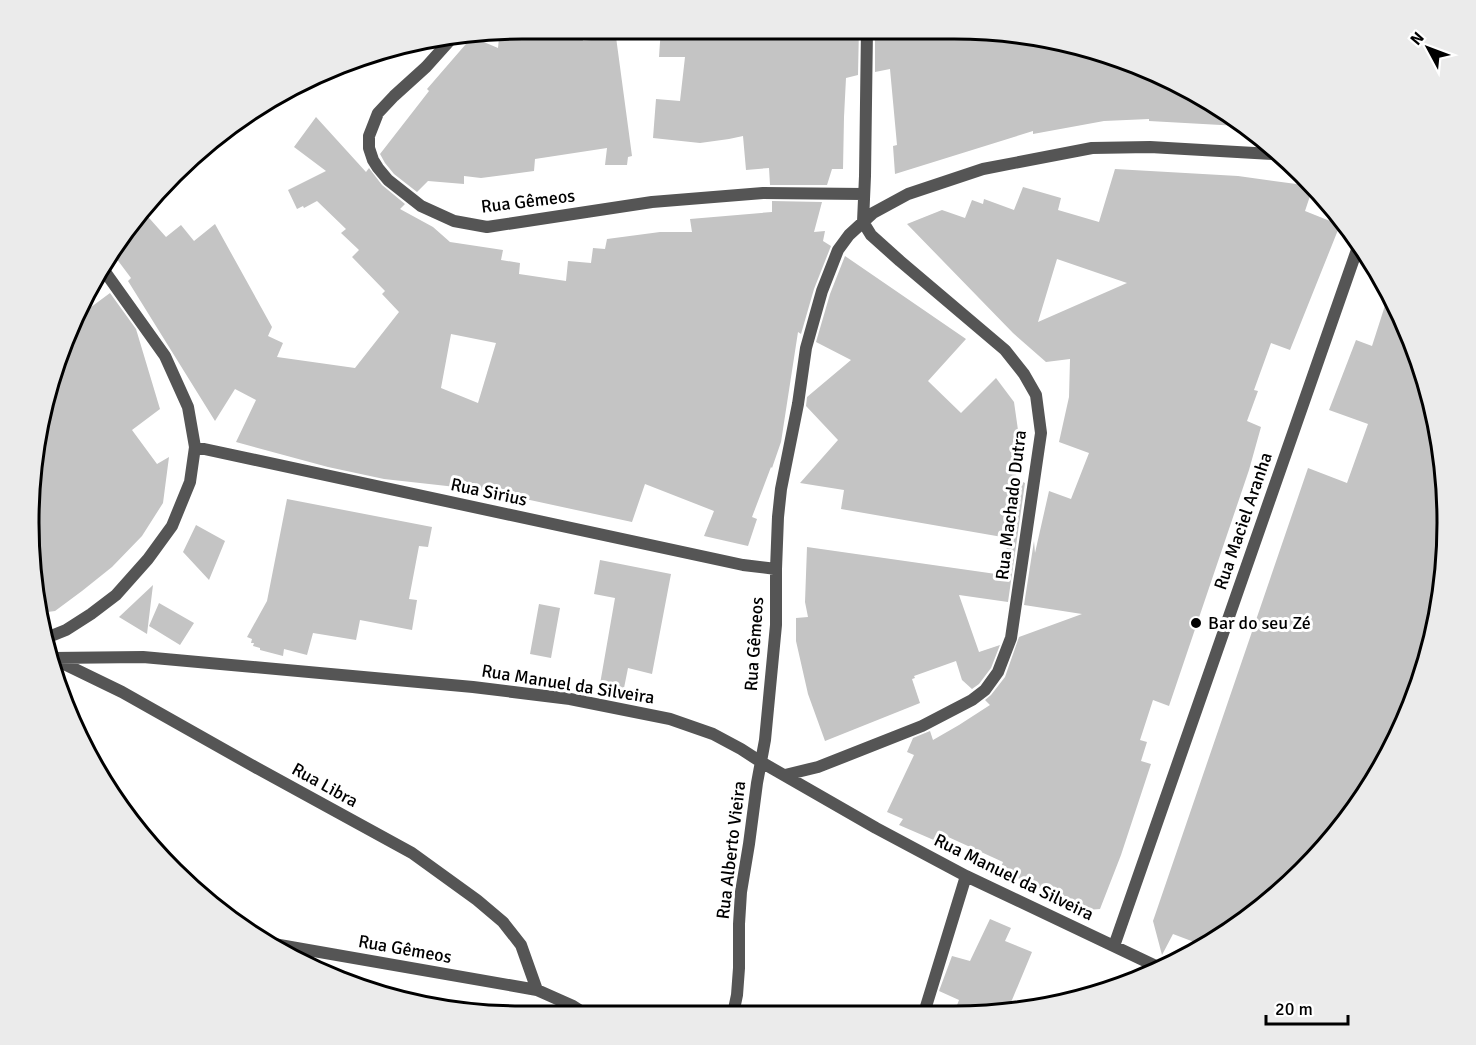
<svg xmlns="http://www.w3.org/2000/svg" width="1476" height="1045" font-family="Signika,sans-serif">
	<rect width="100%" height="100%" fill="#fff"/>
	<path fill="#c4c4c4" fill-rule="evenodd" d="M661 28H859L858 75 846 78 844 117 843 169H832L827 185H770L769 168 746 170 743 136 729 139 700 143 653 138 656 99 680 101 685 57H659Z
		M875 28H954L1050 38 1201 95 1239 126 1149 121V119L1104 121 1033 134V131L895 174 893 146 897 145 890 69 875 72Z
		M472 37 498 48 499 38 567 39 582 37 583 41 616 37 632 156 628 157 627 165H605L607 148 535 159 534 171 481 178 464 176V184L428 181 417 192 394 174 385 163 380 154 429 91 427 89Z
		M316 117 366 172 369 168 382 185 405 204 400 209 433 227 450 242 503 250 501 260 520 263 519 274 566 281 568 261 591 263 593 248 605 249 607 239 660 232H692L690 219 772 212V201L822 202 814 232 825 231 823 241 831 246 814 289 801 334 798 332 781 442 772 468 771 467 752 517 757 519 748 546 704 536 714 511 645 484 632 522 483 490 384 479 328 467 236 442 256 400 235 389 215 421 128 281 131 278 113 254 142 210 166 237 181 225 194 241 215 224 272 327 268 336 283 343 277 357 355 368 399 312 382 294 385 291 352 257 359 250 341 233 346 229 317 201 304 208 303 206 297 209 288 190 326 171 294 147ZM451 334 496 343 478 403 441 388Z
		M1115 169 1238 176 1311 186 1313 187 1305 211 1340 225 1290 350 1271 343 1254 390 1258 391 1247 421 1261 427 1249 470 1169 706 1153 700 1140 740 1147 742 1141 761 1151 764 1121 855 1100 909 1087 910 1000 870 1003 862 946 836 943 844 899 825 903 819 887 812 914 755 907 752 913 738 930 731 933 740 959 725 990 705 985 700 991 695 1005 677 1019 637 1082 614 1024 605 1034 541 1035 553 1049 491 1071 499 1089 453 1059 442 1069 397 1070 359 1046 362 1013 333 907 224 942 210 965 218 972 200 983 204 984 199 1014 210 1023 187 1061 198 1058 210 1099 222ZM1057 259 1127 283 1038 322Z
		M845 256 966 339 928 381 961 413 996 378 1014 402 1019 437 1016 479 1025 483 1008 602 959 595 979 652 1000 645 991 668 979 684 972 689 962 680 956 661 914 676 915 678 912 679 920 703 825 741 808 694 796 641V618L808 617 805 602 807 547 1003 575 1008 538 841 509 844 490 800 483 838 440 806 406 807 397 851 360 816 342 830 294Z
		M110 293 136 329 160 409 132 430 157 464 169 457 163 503 142 536 112 567 82 591 55 611 40 613 33 587V458L75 319Z
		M1389 293 1421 364 1443 458 1446 555 1431 651 1396 741 1345 824 1308 863 1299 860 1292 880 1279 894 1202 945 1173 934 1162 955 1153 921 1308 468 1347 483 1368 424 1329 410 1356 340 1372 346Z
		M287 499 432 527 428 547 419 546 409 599 417 600 412 630 360 620 356 640 313 633 307 655 284 649 283 656 260 650V648L253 646 254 643H251L252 639 247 637 267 601Z
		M196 525 225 541 209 580 183 552Z
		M600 560 671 574 652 674 628 668 624 688 600 684 615 598 594 594Z
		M153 585 147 634 119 617Z
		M159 603 194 623 180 645 149 626Z
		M539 604 560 608 551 658 530 654Z
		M990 919 1011 928 1005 941 1032 952 1007 1012 954 1013 959 1000 939 991 952 956 970 961Z"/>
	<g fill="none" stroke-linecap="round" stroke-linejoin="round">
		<path stroke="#555" stroke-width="12" d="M452 38 426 67 394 96 378 113 369 136V148L373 160 378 168 388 180 421 206 454 221 487 227 652 202 763 193 864 194
			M195 447 743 565 776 569
			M46 638 66 630 91 614 116 595 148 559 172 526 190 482 195 447 188 407 165 356 103 269
			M52 658 143 657 473 687 570 699 670 719 713 734 741 749 761 762 876 828 966 876 1162 969
			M54 659 122 692 255 767 412 853 477 900 503 922 521 945 537 990
			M785 775 818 767 922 726 972 700 985 690 998 672 1011 638 1041 433 1036 395 1024 374 1005 350 900 261 871 235 863 222 865 176 867 29
			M268 943 537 990 573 1006 587 1015
			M1114 946 1359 244
			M924 1013 966 876
			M733 1014 737 995 739 968V924L741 892 749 844 757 783 765 740 776 625V569L778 517 781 489 798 404 806 348 822 291 838 250 849 235 873 213 908 194 983 169 1092 148 1150 147 1273 154"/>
	</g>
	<circle fill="#000" stroke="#fff" stroke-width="2" cx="1196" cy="623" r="6"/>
	<g text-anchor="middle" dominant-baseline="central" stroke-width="6" stroke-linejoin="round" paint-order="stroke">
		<g font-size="18" fill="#000" stroke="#fff">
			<text transform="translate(528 201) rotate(-7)">Rua Gêmeos</text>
			<text transform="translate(489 492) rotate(12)">Rua Sirius</text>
			<text transform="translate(1011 505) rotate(-83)">Rua Machado Dutra</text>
			<text transform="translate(1243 521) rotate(-71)">Rua Maciel Aranha</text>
			<text transform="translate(754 644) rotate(-86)">Rua Gêmeos</text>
			<text transform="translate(568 684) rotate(9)">Rua Manuel da Silveira</text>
			<text transform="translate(325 785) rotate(29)">Rua Libra</text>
			<text transform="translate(731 850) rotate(-83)">Rua Alberto Vieira</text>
			<text transform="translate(1014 877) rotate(26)">Rua Manuel da Silveira</text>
			<text transform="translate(405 949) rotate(10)">Rua Gêmeos</text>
		</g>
		<g font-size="18" fill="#000" stroke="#fff" text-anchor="start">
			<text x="1208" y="623">Bar do seu Zé</text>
		</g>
	</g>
	<path d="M0 0H1476V1045H0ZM522 39H954A483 483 0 0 1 1437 522V523A483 483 0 0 1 954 1006H522A483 483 0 0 1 39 523V522A483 483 0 0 1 522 39Z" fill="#ebebeb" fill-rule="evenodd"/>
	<path fill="none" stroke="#000" stroke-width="3" d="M522 39H954A483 483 0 0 1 1437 522V523A483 483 0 0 1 954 1006H522A483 483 0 0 1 39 523V522A483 483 0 0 1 522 39Z"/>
	<g transform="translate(1428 48) rotate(311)" stroke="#ffffff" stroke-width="4.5" paint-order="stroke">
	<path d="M0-4.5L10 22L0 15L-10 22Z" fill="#000000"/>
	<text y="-9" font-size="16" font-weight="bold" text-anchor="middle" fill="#000000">N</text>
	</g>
	<path d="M1266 1015v9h82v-9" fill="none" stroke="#000000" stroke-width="3"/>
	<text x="1275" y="1015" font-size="18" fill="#000000" stroke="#ffffff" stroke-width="4.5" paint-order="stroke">20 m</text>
</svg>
